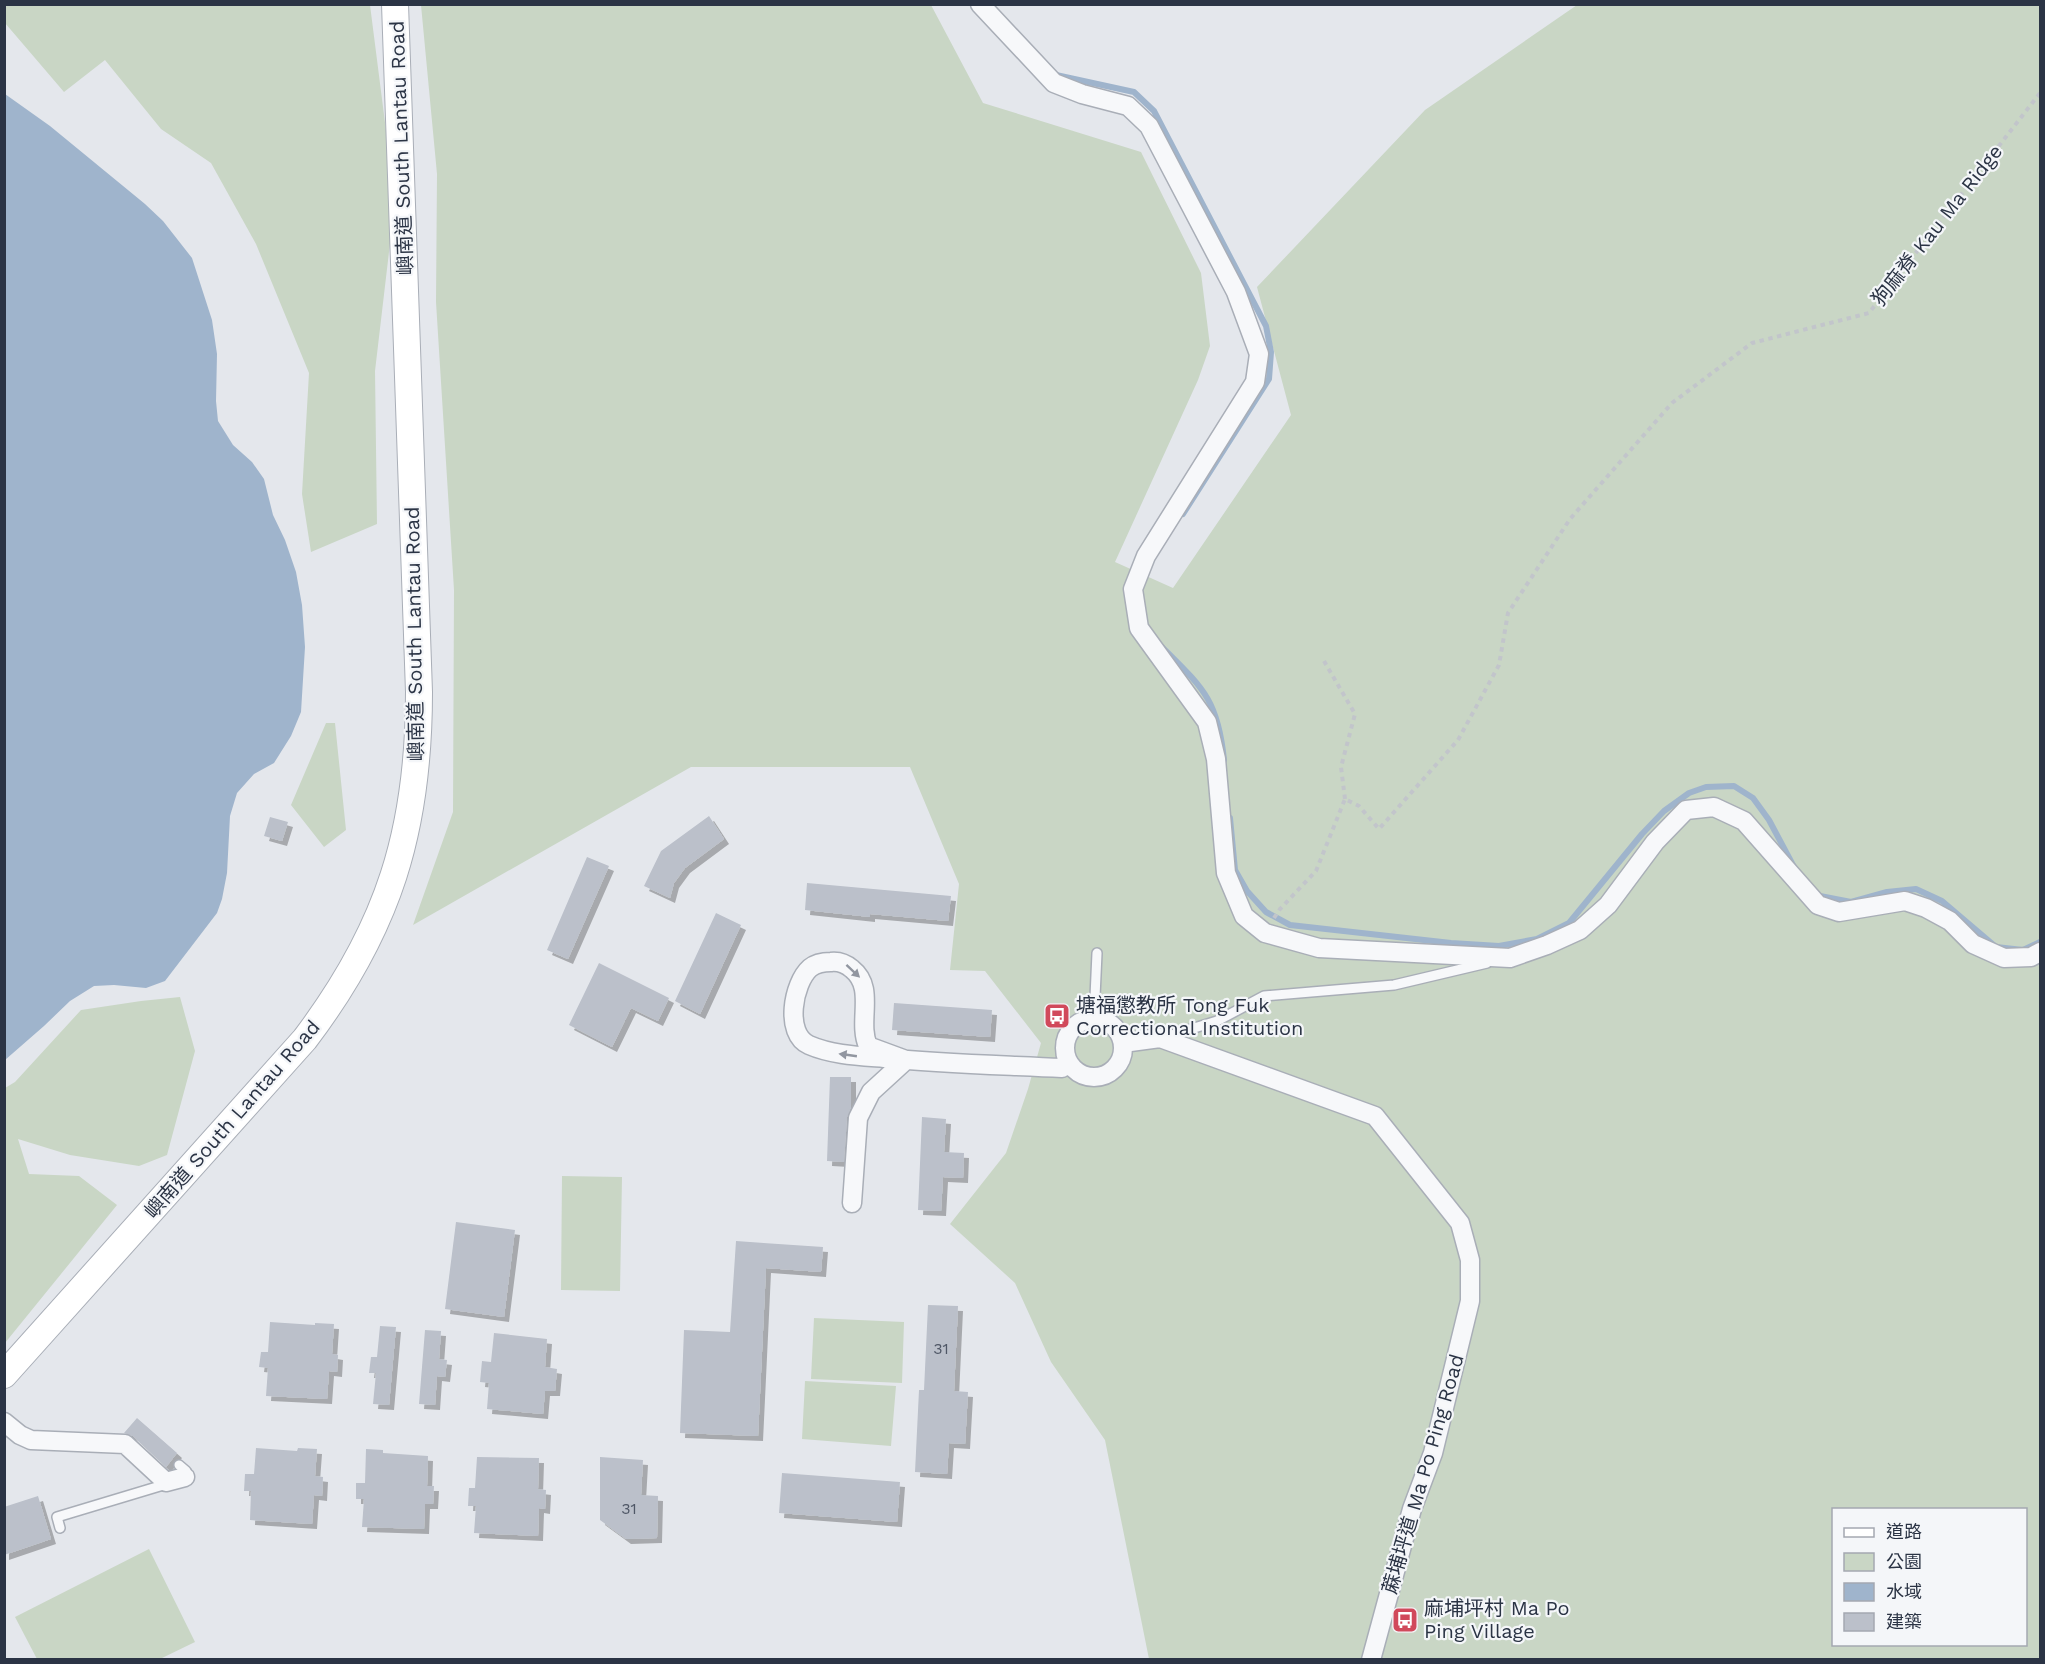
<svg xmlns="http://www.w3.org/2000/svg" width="2045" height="1664" font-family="'Work Sans','Noto Sans TC',sans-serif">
	<defs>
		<filter id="shadow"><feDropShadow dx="5" dy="5" stdDeviation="0" flood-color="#0004"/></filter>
	</defs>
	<rect width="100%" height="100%" fill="#e4e7ec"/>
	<path fill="#c9d6c5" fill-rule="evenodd" d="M4 5H370L395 201 375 371 377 524 311 552 302 494 309 373 256 244 211 163 161 129 105 60 64 92 5 23Z
		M421 5H931L983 103 1141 152 1201 273 1210 346 1198 380 1115 562 1173 588 1291 415 1257 287 1425 110 1577 5H2040V1659H1149L1105 1440 1051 1362 1015 1283 950 1224 1006 1153 1028 1089 1041 1043 985 971 950 970 959 884 910 767H691L413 925 453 812 454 590 436 302 437 174ZM1834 1510H2026V1644H1834Z
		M326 723H335L346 830 324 847 291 805Z
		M180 997 195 1051 167 1155 139 1166 70 1155 18 1139 29 1174 79 1176 117 1205 5 1343V1088L15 1082 81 1010 141 1001Z
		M562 1176 622 1177 620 1291 561 1290Z
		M814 1318 904 1322 902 1383 811 1379Z
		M805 1381 896 1386 891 1446 802 1439Z
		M149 1549 195 1642 160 1659H37L15 1617Z"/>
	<path fill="#9fb4cc" d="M5 94 50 126 145 204 163 221 192 258 212 320 217 354 216 401 218 421 233 445 252 462 264 479 273 515 285 540 296 572 302 605 305 647 301 712 291 736 274 763 254 774 237 793 230 816 227 873 222 899 217 913 165 981 146 988 114 985 94 986 70 1001 44 1026 5 1060Z"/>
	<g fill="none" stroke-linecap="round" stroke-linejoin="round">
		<path stroke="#9fb4cc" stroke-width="6" d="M1056 75 1134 92 1154 111 1266 326 1271 352 1269 379 1183 514
			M1162 647C1203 688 1218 700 1224 760
			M1230 818 1235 870 1247 891 1266 912 1290 925 1451 943 1499 946 1537 939 1569 923 1642 834 1664 811 1689 793 1706 787 1734 786 1753 798 1769 820 1794 867
			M1816 892 1820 896 1851 902 1887 892 1916 889 1942 901 1996 947 2023 950 2040 942"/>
	</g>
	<path fill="#bbc0ca" filter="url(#shadow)" d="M709 816 724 839 685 868 674 883 670 898 644 886 661 851Z
		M270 817 288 822 282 841 264 836Z
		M587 857 609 866 568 959 547 950Z
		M807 883 951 896 948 921 870 914V917L805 910Z
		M716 913 741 925 700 1014 675 1001Z
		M599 963 669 998 658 1021 631 1008 612 1047 569 1025Z
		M894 1003 992 1010 990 1037 892 1030Z
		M830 1077H851V1107L847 1117 844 1162 827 1161Z
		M922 1117 946 1119 944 1152 964 1153 963 1178 943 1177 941 1211 918 1210Z
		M456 1222 515 1230 504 1317 445 1309Z
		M736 1241 823 1247 821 1272 766 1268 758 1436 680 1433 684 1330 730 1332Z
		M928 1305 958 1306 954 1391 968 1392 965 1444 949 1443 947 1474 915 1472 919 1390H924Z
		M270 1322 315 1325V1323L334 1324 332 1354 338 1355 337 1372 329 1371 327 1399 266 1396 268 1368 259 1367 261 1352H268Z
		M380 1326 396 1327 389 1405 373 1404 376 1373H369L371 1357H377Z
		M425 1330 441 1331 439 1359 447 1360 445 1377 437 1376 435 1405 419 1404Z
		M494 1333 547 1339 545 1367 557 1369 555 1391H545L543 1414 487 1409 489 1383 480 1382 482 1361 491 1362Z
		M137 1418 177 1453 166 1467 133 1436 124 1433Z
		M256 1448 297 1451 298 1448 317 1449 315 1476 323 1477 322 1496 314 1495 312 1524 250 1520 251 1491H244L245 1474H254Z
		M366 1449 383 1450V1453L428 1456 427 1486H434L433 1504H425L424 1529 362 1527 364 1499H356V1483H365Z
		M477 1457 539 1458 538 1489 546 1490 545 1509 539 1508 538 1536 474 1533 476 1506H468L469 1488H475Z
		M600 1457 643 1460 641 1495 658 1496 657 1538 626 1539 600 1520Z
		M782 1473 900 1482 897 1522 779 1513Z
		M38 1496 51 1539 4 1555V1507Z"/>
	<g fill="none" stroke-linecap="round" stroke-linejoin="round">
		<g stroke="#a9aeb7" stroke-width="12">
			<path id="lane" d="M1094 1019 1097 953
				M1165 1037 1217 1021 1264 996 1394 985 1487 963
				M179 1465 186 1471 185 1477 183 1478
				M60 1528 57 1517 170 1483"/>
		</g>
		<g stroke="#a9aeb7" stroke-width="21">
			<path id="street" d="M980 4 1054 83 1082 94 1128 106 1149 126 1236 292 1259 354 1255 382 1146 556 1133 589 1139 628 1207 722 1216 759 1226 873 1244 916 1265 933 1319 948 1510 958 1547 945 1580 930 1608 905 1655 842 1686 810 1714 807 1744 821 1818 905 1839 912 1905 901 1926 908 1950 921 1973 944 2004 958 2031 957 2040 952
				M1065 1048a29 29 0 1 1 58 0a29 29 0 1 1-58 0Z
				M1123 1043 1160 1038 1375 1116 1460 1223 1470 1260V1301L1433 1453 1412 1509 1371 1660
				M906 1060 868 1046C857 1021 876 988 852 969 846 964 840 961 831 962 824 962 816 963 810 968 793 983 784 1034 809 1045 832 1055 859 1056 884 1058 943 1064 1003 1065 1062 1068L1068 1063
				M852 1203 858 1118 871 1092 906 1060
				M4 1422 20 1435 31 1440 125 1444 166 1482 185 1477"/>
		</g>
		<g stroke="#a9aeb7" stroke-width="28">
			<path id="secondary" d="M4 1375 305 1039C389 928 419 830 419 692L395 4"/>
		</g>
		<path stroke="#c2c5cb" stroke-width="4" stroke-dasharray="4.5 4.5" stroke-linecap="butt" d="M1324 661 1355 714 1341 767 1345 799
			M1274 918 1280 909 1316 871 1345 799 1359 806 1379 829 1458 740 1499 665 1508 613 1570 519 1672 403 1752 343 1869 313 2040 93"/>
		<use href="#lane" stroke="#f7f8fa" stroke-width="9"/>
		<use href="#street" stroke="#f7f8fa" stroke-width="18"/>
		<use href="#secondary" stroke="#fff" stroke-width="26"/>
	</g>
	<defs><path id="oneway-solid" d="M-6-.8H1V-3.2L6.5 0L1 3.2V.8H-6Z" transform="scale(1.5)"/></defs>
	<g fill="#9196a0">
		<use href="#oneway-solid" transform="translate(853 971) rotate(43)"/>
		<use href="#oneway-solid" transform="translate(848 1055) rotate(-172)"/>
	</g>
	<defs>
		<g id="bus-square" transform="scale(1.35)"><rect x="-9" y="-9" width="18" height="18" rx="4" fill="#d1495b" stroke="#f4f6f9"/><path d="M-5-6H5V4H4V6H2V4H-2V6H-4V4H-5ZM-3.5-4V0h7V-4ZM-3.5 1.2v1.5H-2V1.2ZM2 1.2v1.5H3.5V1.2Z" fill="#fff"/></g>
	</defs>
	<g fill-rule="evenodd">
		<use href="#bus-square" x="1057" y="1016"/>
		<use href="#bus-square" x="1405" y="1620"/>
	</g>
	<g text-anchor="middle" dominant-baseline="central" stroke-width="4.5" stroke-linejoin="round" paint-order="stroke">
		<g font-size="16" fill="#4f5766">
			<text x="941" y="1348">31</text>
			<text x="629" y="1508">31</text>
		</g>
		<g font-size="20" fill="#2b3445" stroke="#f4f6f9">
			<text transform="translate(401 148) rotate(-92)">嶼南道 South Lantau Road</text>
			<text transform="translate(1937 225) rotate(-52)">狗麻脊 Kau Ma Ridge</text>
			<text transform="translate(414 634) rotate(-91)">嶼南道 South Lantau Road</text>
			<text transform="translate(232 1119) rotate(-49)">嶼南道 South Lantau Road</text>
			<text transform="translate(1423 1474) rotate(-74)">蔴埔坪道 Ma Po Ping Road</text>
		</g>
		<g font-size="20" fill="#2b3445" stroke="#f4f6f9" text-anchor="start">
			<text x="1076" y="1005">塘福懲教所 Tong Fuk<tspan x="1076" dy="23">Correctional Institution</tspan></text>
			<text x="1424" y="1608">麻埔坪村 Ma Po<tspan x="1424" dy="23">Ping Village</tspan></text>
		</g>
	</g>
	<rect width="2045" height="1664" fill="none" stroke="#2b3445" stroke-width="12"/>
	<rect x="1832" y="1508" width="195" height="138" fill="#f4f6f9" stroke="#a4a8b1" stroke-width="1.5"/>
	<rect x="1844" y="1528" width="30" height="9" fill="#ffffff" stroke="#a4a8b1" stroke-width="1.5"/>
	<text x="1886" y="1538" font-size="18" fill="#2b3445">道路</text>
	<rect x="1844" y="1553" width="30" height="18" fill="#c9d6c5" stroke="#a4a8b1" stroke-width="1.5"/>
	<text x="1886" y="1568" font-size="18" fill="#2b3445">公園</text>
	<rect x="1844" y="1583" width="30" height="18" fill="#9fb4cc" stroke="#a4a8b1" stroke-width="1.5"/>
	<text x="1886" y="1598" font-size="18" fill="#2b3445">水域</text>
	<rect x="1844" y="1613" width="30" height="18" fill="#bbc0ca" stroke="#a4a8b1" stroke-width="1.5"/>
	<text x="1886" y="1628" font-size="18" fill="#2b3445">建築</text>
</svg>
